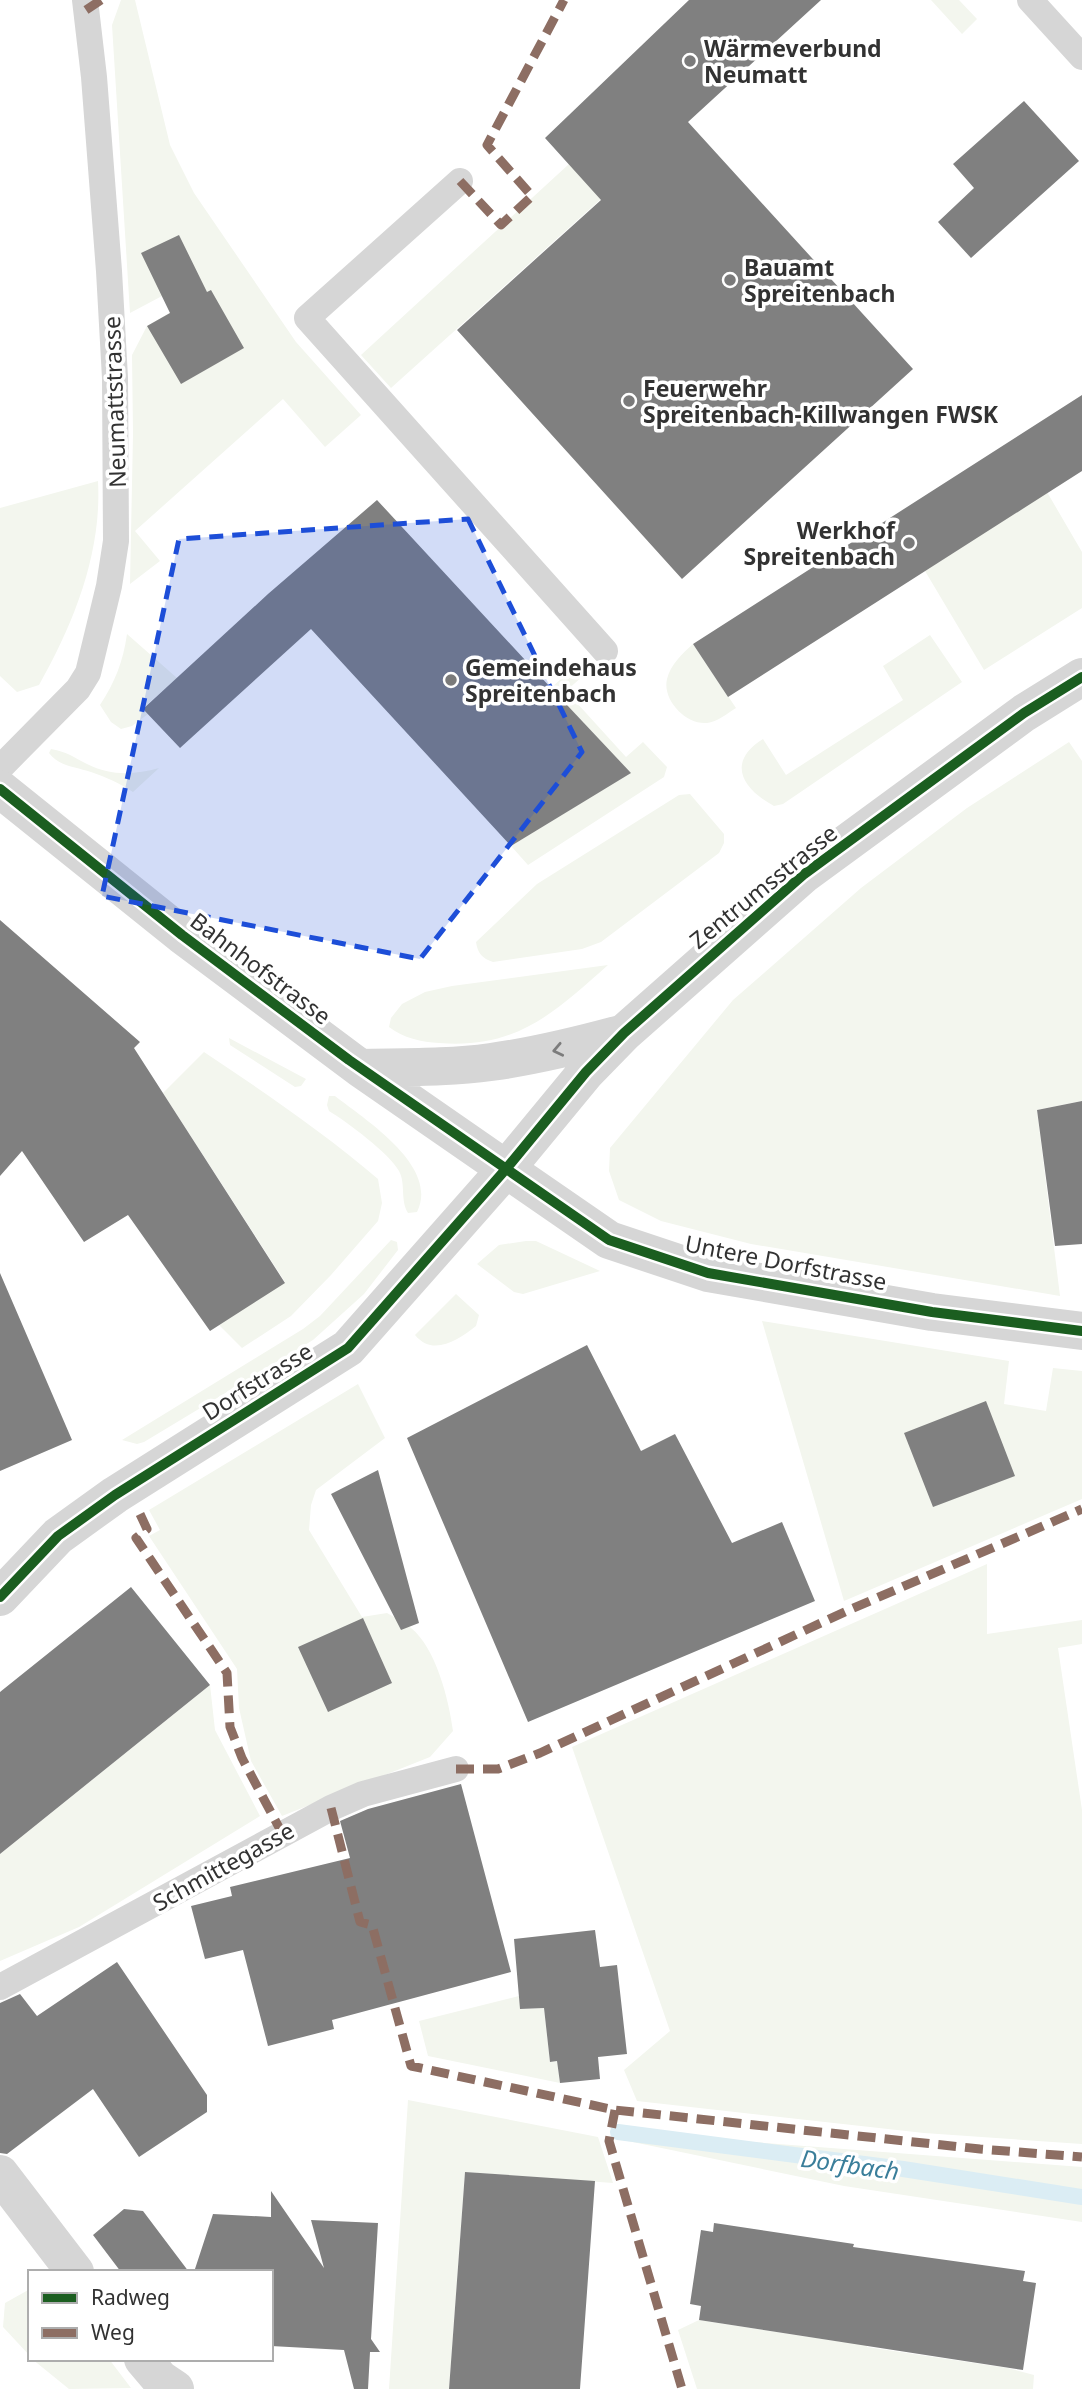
<svg xmlns="http://www.w3.org/2000/svg" width="1082" height="2389" font-family="'Noto Sans',sans-serif">
	<rect width="100%" height="100%" fill="#fff"/>
	<path fill="#f3f6ee" d="M121 0H135L170 145 194 193 296 342 361 415 325 447 283 399 135 531 160 561 130 584 133 434 132 355 147 326 171 312 162 296 130 313 112 25Z
		M931 0H959L977 19 962 34Z
		M569 164 601 199 391 388 361 355Z
		M98 481C102 553 74 623 39 685L17 692 0 676V508Z
		M1047 492 1082 552V608L984 670 925 571Z
		M127 634 177 678 143 708 148 714 132 726 121 729 111 722 100 705C115 682 123 662 127 634Z
		M930 635 962 682 783 804 774 806C742 789 726 762 763 739L786 775 903 700 883 666Z
		M693 644 736 708C728 713 717 722 707 723 686 725 662 700 667 679 671 664 682 654 693 644Z
		M574 667 583 676 566 691 626 757 643 742 667 767 664 777 528 865 511 846 630 773 551 688Z
		M1069 742 1082 761V1101L1037 1110 1060 1296 751 1244 661 1221 619 1200 609 1171 610 1148 733 1000 861 888 967 808Z
		M51 749C68 752 73 757 87 764 111 776 134 775 159 768L133 792C119 783 106 777 91 772 76 767 58 766 49 753Z
		M690 794 724 834V843L719 853 601 942 582 949 493 962C482 958 478 954 476 942L537 884 679 795Z
		M608 965C554 1013 517 1049 439 1043 422 1042 403 1038 389 1027L391 1018 402 1004 425 992 452 986Z
		M229 1038 306 1079 301 1086 295 1087 230 1045Z
		M204 1052C264 1092 323 1132 378 1179L382 1203 378 1221 331 1275 291 1316 242 1348 219 1325 285 1282 163 1093Z
		M329 1096H335C364 1119 440 1166 417 1212L408 1213C400 1200 406 1184 399 1171 390 1154 346 1121 329 1111L327 1105Z
		M391 1240 397 1242 398 1250 364 1294 313 1340 144 1442 137 1444 122 1440 303 1329 320 1316Z
		M526 1241H536L600 1271 523 1294 514 1292 477 1264 499 1245Z
		M456 1294 479 1315 476 1326C458 1340 433 1357 415 1335Z
		M762 1321 1009 1361 1004 1404 1046 1411 1053 1368 1082 1371V1499L844 1601Z
		M358 1384 385 1438 316 1490 311 1505 309 1530 362 1617 387 1613C395 1618 404 1622 411 1628 436 1648 449 1700 453 1731L430 1757 282 1816 251 1761 239 1708 237 1669 149 1536 160 1530 149 1510Z
		M987 1564V1634L1082 1620V1644L1058 1648 1082 1810V2144L924 2133 637 2101 624 2070 670 2031 572 1747Z
		M210 1685 215 1730 260 1816 79 1927 0 1961V1854Z
		M519 1996 521 2009 544 2008 550 2062 557 2061 560 2083 428 2056 419 2021Z
		M408 2100 598 2137 613 2183 465 2172 449 2389H389Z
		M626 2126 713 2139 1082 2167V2222L844 2186 623 2140Z
		M30 2289V2356L3 2327 5 2303Z
		M699 2320 842 2342 867 2336V2347L1008 2368 1034 2375 1033 2389H697L678 2330Z
		M32 2359H109L131 2388 69 2389Z"/>
	<g fill="none" stroke-linecap="round" stroke-linejoin="round">
		<path stroke="#dbedf4" stroke-width="16" d="M618 2132 903 2169 1082 2197"/>
	</g>
	<path fill="#808080" d="M689 0H821L688 122 913 369 682 579 457 330 601 200 545 138Z
		M1024 101 1079 161 971 258 938 222 974 188 953 164Z
		M179 235 207 292 211 290 244 348 181 384 147 326 170 313 141 253Z
		M1082 395V471L728 697 693 644Z
		M377 500 551 688 631 773 511 846 311 629 180 748 143 709 268 594Z
		M0 920 140 1042 134 1048 285 1283 210 1331 128 1215 84 1242 22 1151 0 1176Z
		M1082 1101V1244L1055 1246 1037 1110Z
		M0 1273 72 1440 0 1471Z
		M587 1345 641 1451 675 1434 732 1543 782 1522 815 1601 528 1722 407 1438Z
		M986 1401 1015 1476 933 1507 904 1433Z
		M378 1470 419 1623 401 1630 331 1494Z
		M131 1587 210 1685 0 1854V1692Z
		M363 1618 392 1683 328 1712 298 1647Z
		M461 1784 511 1972 332 2020 334 2029 268 2046 243 1950 205 1959 191 1906 232 1896 230 1887 350 1858 340 1821 368 1809Z
		M595 1930 600 1967 617 1965 627 2054 598 2057 600 2079 560 2083 557 2061 550 2062 544 2008 520 2009 514 1939Z
		M117 1962 207 2095V2112L139 2157 93 2089 7 2154 0 2153V2003L20 1994 37 2016Z
		M465 2172 595 2181 580 2389H449Z
		M271 2191 324 2268 311 2220 378 2223 371 2339 380 2352H370L368 2389H354L344 2350 271 2346V2272H194L213 2214 271 2217Z
		M124 2209 143 2211 189 2272H121L93 2235Z
		M714 2223 854 2244 853 2247 1025 2271 1023 2281 1036 2283 1023 2370 699 2320 701 2306 690 2304 701 2230 713 2232Z"/>
	<g fill="none" stroke-linecap="round" stroke-linejoin="round">
		<path stroke="#d6d6d6" stroke-width="26" d="M1030 0 1082 57
			M460 181 307 318 605 651
			M0 768 78 689 88 673 109 586 116 541 115 378 109 271 94 77 85 0
			M0 1987 331 1808 363 1794 456 1769"/>
		<path stroke="#d6d6d6" stroke-width="38" d="M0 1597 58 1536 115 1495 348 1348 506 1169 609 1240 708 1273 932 1312 1082 1331
			M0 2174 75 2272
			M143 2359 160 2379 175 2389"/>
		<path stroke="#d6d6d6" stroke-width="38" d="M0 789 182 935 360 1068 506 1169 586 1072 624 1033 803 875 1024 713 1082 677
			M360 1068C404 1067 448 1068 491 1062 536 1056 580 1045 624 1033"/>
		<path stroke="#8d6e63" stroke-width="9" stroke-dasharray="18 9" stroke-linecap="butt" d="M86 10 101 0
			M460 181 501 225 532 196 487 145 564 0
			M140 1514 147 1529 136 1538 227 1673 230 1727 242 1758 283 1835
			M456 1769H498L540 1753 849 1610 1082 1509
			M331 1808 360 1922 372 1925 411 2066 615 2110 980 2149 1082 2157
			M615 2110 609 2141 682 2389"/>
		<g stroke="#fff" stroke-width="15">
			<path id="cycleway" d="M0 789 182 935 349 1060 609 1240 708 1273 932 1312 1082 1331
				M0 1597 58 1536 115 1495 348 1348 506 1169 586 1072 624 1033 803 875 1024 713 1082 677"/>
		</g>
		<use href="#cycleway" stroke="#1b5e20" stroke-width="10"/>
	</g>
	<defs><path id="oneway-chevron" d="M-2-3.5L2.5 0L-2 3.5" fill="none" stroke-width="1.6" stroke-linecap="round" stroke-linejoin="round" transform="scale(1.75)"/></defs>
	<use stroke="#7c7c7c" href="#oneway-chevron" transform="translate(558 1050) rotate(168)"/>
	<path fill="#1d4ed8" fill-opacity="0.2" stroke="#1d4ed8" stroke-width="5" stroke-dasharray="14 9" stroke-linejoin="round" d="M468 519 582 752 420 959 102 896 179 539Z"/>
	<g fill="#7a7a7a" stroke="#fff" stroke-width="2.5">
		<circle cx="690" cy="61" r="7"/>
		<circle cx="730" cy="280" r="7"/>
		<circle cx="629" cy="401" r="7"/>
		<circle cx="909" cy="543" r="7"/>
		<circle cx="451" cy="680" r="7"/>
	</g>
	<g text-anchor="middle" dominant-baseline="central" stroke-width="7" stroke-linejoin="round" paint-order="stroke">
		<g font-size="23" font-weight="bold" fill="#323232" stroke="#fff" text-anchor="start">
			<text x="704" y="48">Wärmeverbund<tspan x="704" dy="26">Neumatt</tspan></text>
			<text x="744" y="267">Bauamt<tspan x="744" dy="26">Spreitenbach</tspan></text>
			<text x="643" y="388">Feuerwehr<tspan x="643" dy="26">Spreitenbach-Killwangen FWSK</tspan></text>
			<text x="895" y="530" text-anchor="end">Werkhof<tspan x="895" dy="26">Spreitenbach</tspan></text>
			<text x="465" y="667">Gemeindehaus<tspan x="465" dy="26">Spreitenbach</tspan></text>
		</g>
		<g font-size="23" fill="#323232" stroke="#fff">
			<text transform="translate(114 402) rotate(-92)">Neumattstrasse</text>
			<text transform="translate(763 886) rotate(-39)">Zentrumsstrasse</text>
			<text transform="translate(261 968) rotate(37)">Bahnhofstrasse</text>
			<text transform="translate(786 1262) rotate(11)">Untere Dorfstrasse</text>
			<text transform="translate(257 1381) rotate(-32)">Dorfstrasse</text>
			<text transform="translate(223 1866) rotate(-29)">Schmittegasse</text>
		</g>
		<g font-size="24" font-style="italic" fill="#3a7e9a" stroke="#fff">
			<text transform="translate(850 2164) rotate(8)">Dorfbach</text>
		</g>
	</g>
	<rect x="28" y="2270" width="245" height="91" fill="#ffffff" stroke="#adadad" stroke-width="2"/>
	<rect x="42" y="2293" width="35" height="10" fill="#1b5e20" stroke="#adadad" stroke-width="2"/>
	<text x="91" y="2305" font-size="21" fill="#323232">Radweg</text>
	<rect x="42" y="2328" width="35" height="10" fill="#8d6e63" stroke="#adadad" stroke-width="2"/>
	<text x="91" y="2340" font-size="21" fill="#323232">Weg</text>
</svg>
